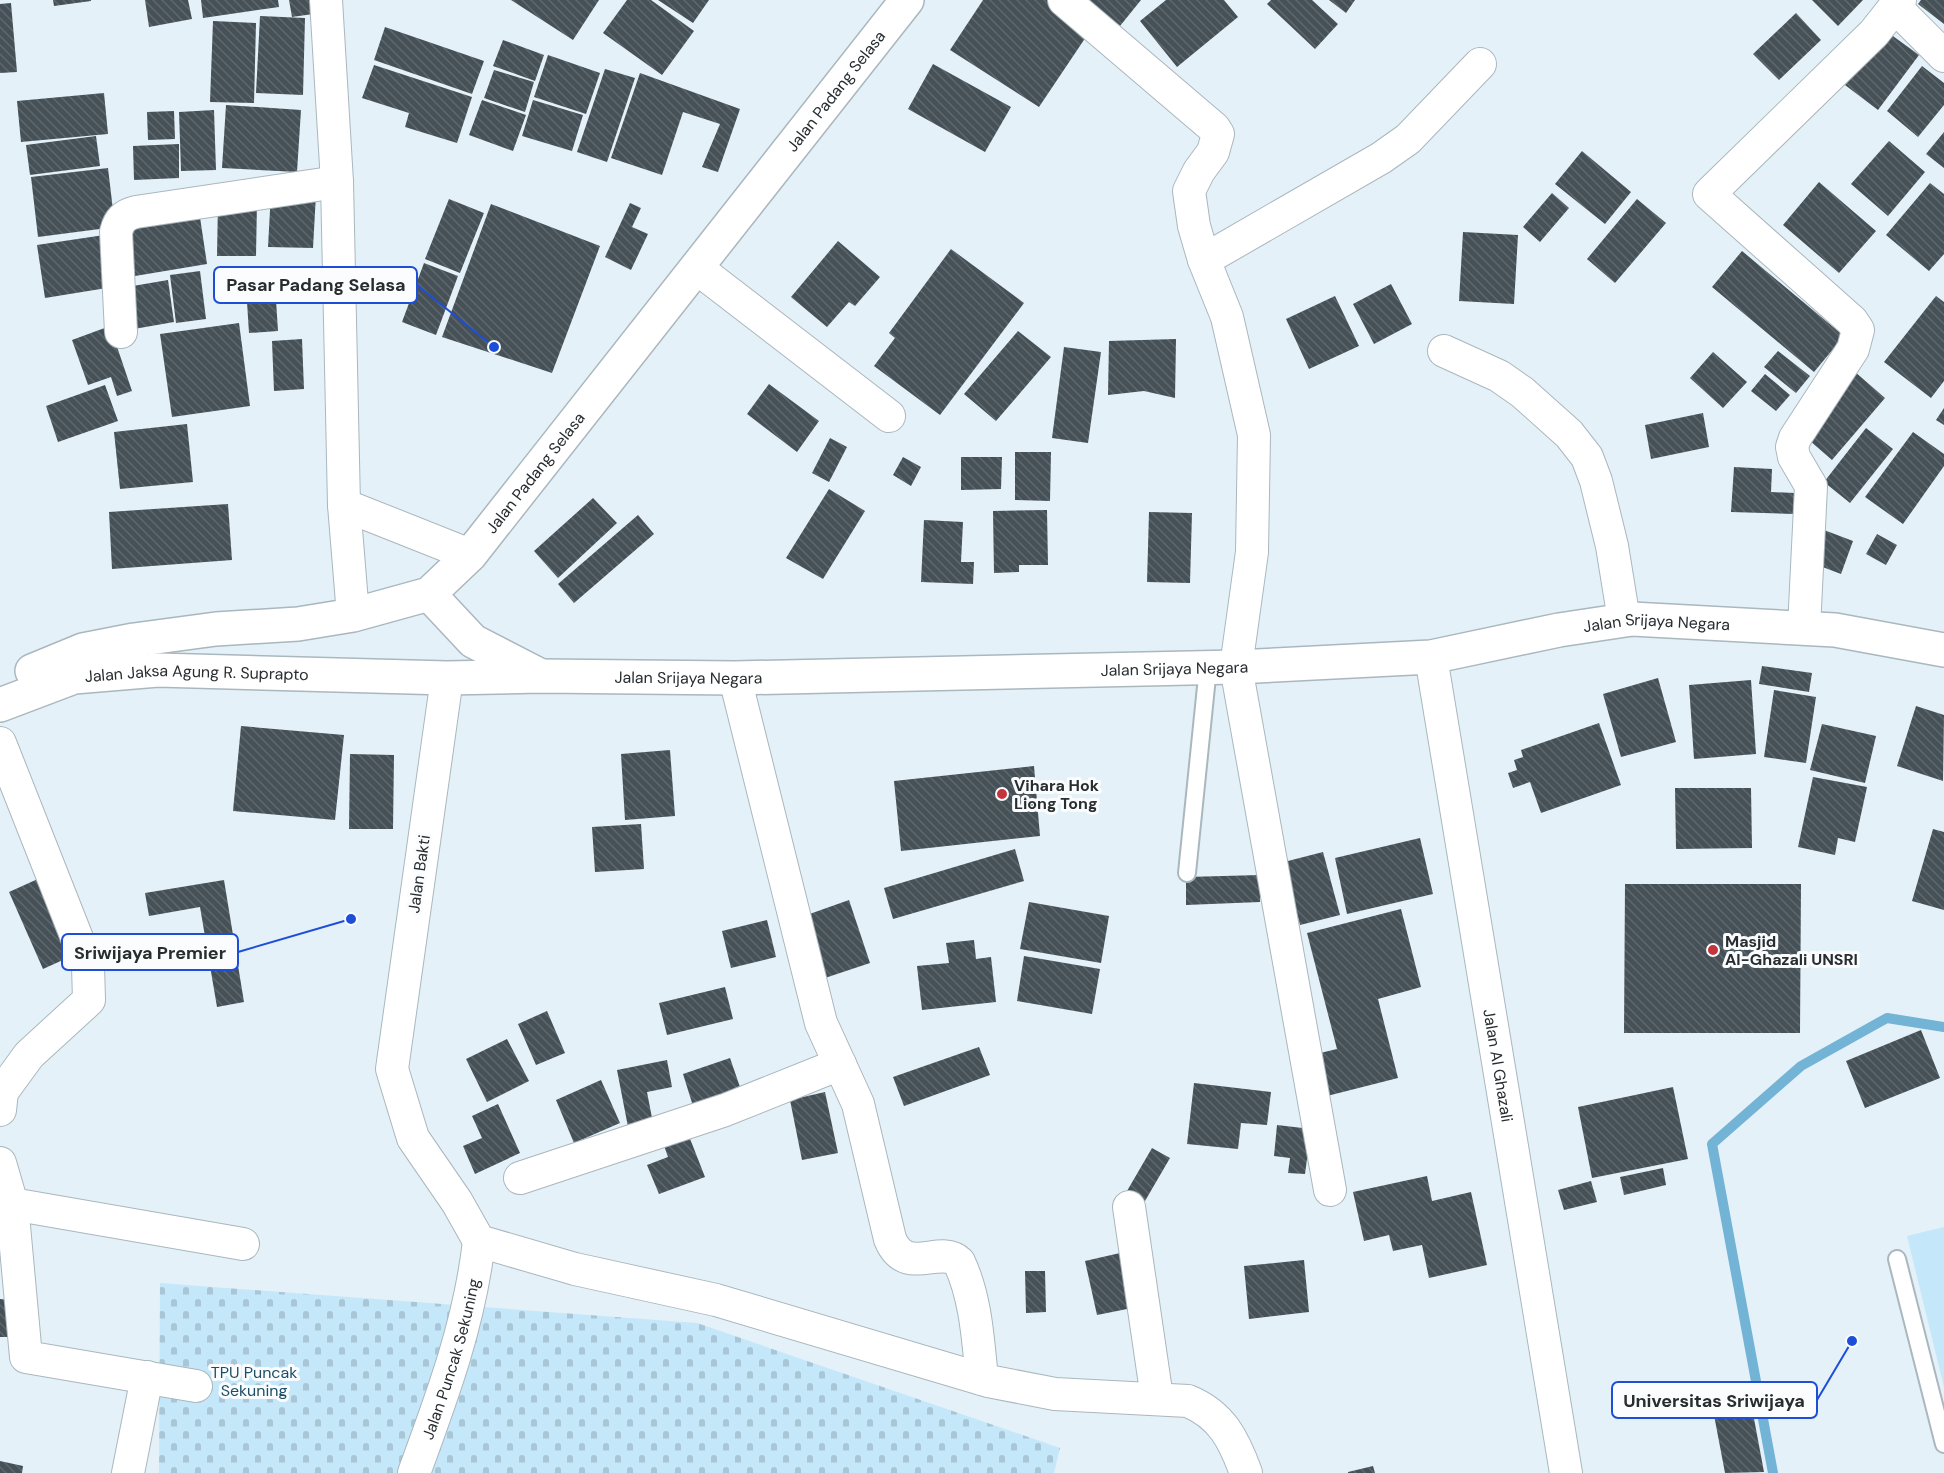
<svg xmlns="http://www.w3.org/2000/svg" width="1944" height="1473" font-family="'DM Sans',sans-serif">
	<defs>
		<pattern id="cemetery-stones" width="16" height="16" patternUnits="userSpaceOnUse" patternTransform="scale(1.5)"><rect width="16" height="16" fill="#c5e7fa"/><path d="M2 7V4a2 2 0 0 1 4 0v3zM10 15v-3a2 2 0 0 1 4 0v3z" fill="#a9c6d7"/></pattern>
		<pattern id="building-back-hatch" width="6" height="6" patternUnits="userSpaceOnUse" patternTransform="scale(1.5)"><rect width="6" height="6" fill="#465157"/><path d="M-1 5l2 2M0 0l6 6M5-1l2 2" fill="none" stroke="#5e676c"/></pattern>
	</defs>
	<rect width="100%" height="100%" fill="#e4f1f8"/>
	<path fill="url(#cemetery-stones)" d="M160 1283 697 1323 1060 1448 1054 1473H159Z"/>
	<path fill="#c5e7fa" d="M1944 1227V1387L1907 1236Z"/>
	<g fill="none" stroke-linecap="round" stroke-linejoin="round">
		<path stroke="#73b3d5" stroke-width="10" d="M1773 1473 1712 1144 1801 1066 1887 1018 1944 1027"/>
	</g>
	<path fill="url(#building-back-hatch)" d="M53 0H91V1L54 6Z
		M145 0H188L192 19 149 27Z
		M201 0H278L279 7 203 18Z
		M289 0H318L320 13 292 17Z
		M511 0H599L573 40Z
		M627 0H651L694 31 662 75 603 33Z
		M658 0H709L693 23Z
		M983 0H1069L1098 19 1039 107 950 50Z
		M1087 0H1141L1120 26Z
		M1166 0H1224L1238 17 1177 67 1140 21Z
		M1271 0H1312L1338 24 1315 49 1267 4Z
		M1329 0H1355L1346 13Z
		M1812 0H1863L1838 26Z
		M1921 0H1944V24L1918 4Z
		M11 3 17 72 0 73V4Z
		M1796 13 1821 40 1779 80 1753 54Z
		M260 16 305 18 303 95 256 93Z
		M213 21 256 23 254 103 210 102Z
		M385 27 484 61 472 94 374 60Z
		M1886 31 1919 55 1878 110 1845 85Z
		M503 40 544 55 535 81 493 66Z
		M548 55 600 73 586 114 534 97Z
		M933 64 1011 107 985 152 908 109Z
		M374 65 472 97 457 143 405 127 409 113 362 98Z
		M1922 66 1944 83V105L1918 137 1887 111Z
		M605 69 635 78 607 162 577 152Z
		M494 70 534 82 525 112 484 98Z
		M640 73 740 109 718 172 702 167 720 124 683 112 662 175 611 158Z
		M104 93 108 134 21 142 17 101Z
		M482 100 526 115 513 151 469 135Z
		M533 100 583 115 572 151 522 136Z
		M226 105 301 110 297 172 222 168Z
		M214 110 216 170 181 171 179 112Z
		M174 111 175 139 148 140 147 112Z
		M1944 132V168L1926 154Z
		M96 136 100 166 30 175 26 145Z
		M1889 141 1925 172 1888 216 1851 184Z
		M179 144V178L134 180 133 146Z
		M1582 151 1631 192 1605 224 1555 184Z
		M108 168 115 227 38 237 31 177Z
		M1819 182 1876 231 1839 273 1783 225Z
		M1930 183 1944 194V254L1929 271 1886 235Z
		M271 192 316 194 313 248 268 247Z
		M1552 193 1569 208 1540 242 1523 227Z
		M449 199 484 213 460 273 425 259Z
		M1637 199 1666 223 1615 283 1587 259Z
		M218 202H257L256 256H217Z
		M630 203 641 208 632 227 648 234 631 270 605 257Z
		M198 204 207 264 135 276 126 215Z
		M491 204 600 246 552 373 442 337Z
		M1463 232 1518 235 1514 304 1459 301Z
		M111 234 119 286 45 298 37 245Z
		M838 241 880 277 855 306 849 302 827 327 791 297Z
		M951 249 1024 303 940 415 874 366 895 338 889 333Z
		M1742 251 1844 336 1814 372 1712 287Z
		M424 263 458 276 436 335 402 322Z
		M274 269 278 331 249 333 245 271Z
		M200 271 206 319 176 323 170 275Z
		M168 280 174 322 134 329 127 287Z
		M1391 284 1412 324 1374 344 1353 304Z
		M1335 296 1359 346 1309 369 1286 319Z
		M1936 296 1944 302V381L1931 398 1884 362Z
		M239 323 250 406 172 417 160 334Z
		M110 326 132 391 117 396 111 377 88 385 72 340Z
		M1018 331 1051 357 996 421 964 394Z
		M302 339 304 389 274 391 272 341Z
		M1176 339 1175 398 1144 391 1108 395 1109 341Z
		M1064 347 1101 352 1088 443 1052 438Z
		M1778 351 1810 376 1796 393 1764 367Z
		M1713 352 1747 382 1723 408 1690 378Z
		M1854 371 1885 398 1832 460 1801 433Z
		M1765 374 1790 395 1776 411 1751 391Z
		M769 384 819 421 797 452 747 414Z
		M105 385 118 421 58 442 46 406Z
		M1944 408V425L1936 420Z
		M1703 413 1709 447 1651 459 1645 425Z
		M187 424 193 482 120 489 114 432Z
		M1866 428 1893 449 1850 503 1824 482Z
		M1913 432 1944 454V466L1903 524 1865 497Z
		M830 438 847 447 829 482 812 473Z
		M1015 452H1051L1050 501 1015 500Z
		M903 457 921 467 911 486 893 475Z
		M961 457H1002L1001 489 961 490Z
		M1734 467 1772 469 1771 492 1795 493 1794 514 1731 512Z
		M829 489 865 511 823 579 786 558Z
		M593 498 617 523 558 578 534 551Z
		M228 504 232 560 112 569 109 512Z
		M1047 510 1048 565H1019V572L994 573 993 511Z
		M1149 512 1192 513 1190 583 1147 582Z
		M638 515 654 534 574 603 558 584Z
		M924 520 963 522 961 562H974L973 584 921 582Z
		M1824 530 1853 541 1841 574 1812 563Z
		M1877 534 1897 545 1886 565 1866 554Z
		M1762 666 1812 673 1809 692 1759 684Z
		M1658 678 1676 742 1621 757 1603 694Z
		M1751 680 1756 754 1694 759 1689 685Z
		M1774 690 1816 697 1806 763 1764 757Z
		M1916 706 1944 715 1943 781 1897 766Z
		M1599 723 1621 785 1541 813 1530 782 1513 788 1508 773 1517 770 1514 760 1523 757 1521 750Z
		M1822 724 1876 736 1865 783 1810 770Z
		M241 726 344 735 335 820 233 811Z
		M670 750 675 816 625 820 621 754Z
		M350 754 394 755 393 829H349Z
		M1034 766 1040 836 901 851 894 781Z
		M1813 777 1867 787 1855 842 1838 838 1835 855 1798 847Z
		M1675 788H1751L1752 848 1676 849Z
		M641 824 644 869 595 872 592 827Z
		M1933 829 1944 832V910L1912 901Z
		M1420 838 1433 894 1347 914 1335 858Z
		M1015 849 1024 881 893 919 884 888Z
		M1323 852 1340 915 1300 925 1284 862Z
		M1260 875V902L1186 905V877Z
		M40 878 74 955 43 969 9 892Z
		M224 880 244 1002 217 1007 200 907 149 916 145 893Z
		M1625 884H1801L1800 1033H1624Z
		M849 900 870 963 825 978 804 916Z
		M1029 902 1109 916 1101 963 1020 949Z
		M1401 909 1421 987 1378 999 1398 1078 1327 1096 1316 1054 1337 1049 1307 933Z
		M767 920 776 957 731 968 722 931Z
		M974 940 976 959 991 957 996 1002 922 1010 917 966 949 963 946 943Z
		M1024 956 1100 969 1092 1014 1017 1001Z
		M725 987 733 1019 667 1035 659 1003Z
		M547 1011 565 1053 536 1065 518 1024Z
		M1921 1030 1940 1078 1865 1108 1846 1061Z
		M507 1039 529 1081 487 1102 466 1059Z
		M979 1047 990 1075 904 1106 893 1077Z
		M730 1058 741 1090 693 1106 683 1074Z
		M667 1060 672 1087 647 1092 653 1123 628 1127 617 1070Z
		M601 1080 620 1123 574 1143 556 1100Z
		M1194 1083 1271 1092 1267 1125 1241 1123 1238 1149 1187 1144Z
		M1673 1087 1688 1159 1592 1178 1578 1107Z
		M825 1092 838 1153 802 1160 790 1100Z
		M498 1104 520 1153 475 1174 463 1146 482 1138 472 1116Z
		M1277 1125 1311 1129 1305 1174 1288 1173 1290 1158 1274 1156Z
		M687 1131 705 1177 659 1194 647 1165 668 1157 662 1140Z
		M1152 1148 1170 1158 1145 1201 1127 1191Z
		M1663 1168 1666 1185 1624 1195 1620 1177Z
		M1427 1176 1432 1201 1471 1192 1487 1265 1429 1278 1422 1245 1393 1251 1389 1235 1364 1241 1353 1192Z
		M1591 1181 1597 1202 1564 1210 1558 1190Z
		M1120 1253 1132 1308 1097 1315 1085 1261Z
		M1304 1260 1309 1312 1249 1319 1244 1266Z
		M1025 1271H1045L1046 1312 1026 1313Z
		M0 1299 11 1300 10 1337H0Z
		M1752 1408 1764 1472 1725 1473 1714 1415Z
		M0 1461 23 1466 22 1473H0Z
		M1373 1466 1375 1473H1348V1472Z"/>
	<g fill="none" stroke-linecap="round" stroke-linejoin="round">
		<g stroke="#aab7be" stroke-width="20">
			<path id="lane" d="M1187 873 1208 667
				M1897 1259 1944 1444"/>
		</g>
		<g stroke="#aab7be" stroke-width="34">
			<g id="street">
				<path d="M326 0 337 182 344 505 353 615"/>
				<path d="M1064 0 1214 128 1218 134 1213 152 1199 171 1189 191 1194 226 1204 260 1227 317 1254 435 1252 552 1236 667 1330 1190"/>
				<path d="M1895 7 1944 56"/>
				<path d="M1204 260 1381 158 1408 139 1480 64"/>
				<path d="M698 269 889 416"/>
				<path d="M121 332 116 232C119 220 124 215 136 212L337 182"/>
				<path d="M1444 351 1499 376 1522 392 1569 434 1587 457 1596 481 1612 546 1624 620"/>
				<path d="M344 505 470 555"/>
				<path d="M1804 628 1811 486 1794 457 1792 447 1795 438 1853 349 1858 330 1852 321 1709 194 1874 33 1900 0"/>
				<path id="s1" d="M1431 657 1566 1473"/>
				<path d="M447 678 392 1069 413 1138 457 1202 479 1241 575 1269 716 1300 988 1381 1055 1394 1188 1401C1222 1415 1234 1440 1246 1473"/>
				<path d="M735 678 821 1023 858 1104 890 1239C906 1278 940 1244 959 1262 976 1298 978 1340 982 1379"/>
				<path d="M0 743 88 966 89 1000 29 1055 2 1092 0 1110"/>
				<path d="M0 1163 12 1204 26 1357 196 1386"/>
				<path d="M520 1178 725 1110 840 1064"/>
				<path d="M12 1204 243 1244"/>
				<path d="M1129 1207 1157 1398"/>
				<path d="M128 1473 147 1377"/>
				<path id="s2" d="M414 1473C442 1397 470 1322 479 1241"/>
			</g>
		</g>
		<g stroke="#aab7be" stroke-width="36">
			<g id="secondary">
				<path d="M429 594 473 641 537 674"/>
				<path id="s3" d="M32 671 83 650 134 640 216 629 298 624 353 615 429 594 470 555 907 0"/>
				<path id="s4" d="M0 705 74 677 158 670 447 678 541 676 735 678 1236 667 1431 657 1559 630 1632 619 1835 630 1944 650"/>
			</g>
		</g>
		<use href="#lane" stroke="#fff" stroke-width="16"/>
		<use href="#street" stroke="#fff" stroke-width="32"/>
		<use href="#secondary" stroke="#fff" stroke-width="33"/>
	</g>
	<g fill="#c4343c" stroke="#fafcfe" stroke-width="2">
		<circle cx="1002" cy="794" r="6"/>
		<circle cx="1713" cy="950" r="6"/>
	</g>
	<g text-anchor="middle" dominant-baseline="central" stroke-width="6" stroke-linejoin="round" paint-order="stroke">
		<g font-size="16" fill="#282d30" stroke="#fafcfe">
			<text stroke="none"><textPath href="#s3" startOffset="1054">Jalan Padang Selasa</textPath></text>
			<text stroke="none"><textPath href="#s3" startOffset="568">Jalan Padang Selasa</textPath></text>
			<text stroke="none"><textPath href="#s4" startOffset="1666">Jalan Srijaya Negara</textPath></text>
			<text stroke="none"><textPath href="#s4" startOffset="1180">Jalan Srijaya Negara</textPath></text>
			<text stroke="none"><textPath href="#s4" startOffset="202">Jalan Jaksa Agung R. Suprapto</textPath></text>
			<text stroke="none"><textPath href="#s4" startOffset="694">Jalan Srijaya Negara</textPath></text>
			<text transform="translate(419 874) rotate(-82)">Jalan Bakti</text>
			<text stroke="none"><textPath href="#s1" startOffset="414">Jalan Al Ghazali</textPath></text>
			<text stroke="none"><textPath href="#s2" startOffset="120">Jalan Puncak Sekuning</textPath></text>
		</g>
		<g font-size="16" font-weight="bold" fill="#282d30" stroke="#fafcfe" text-anchor="start">
			<text x="1014" y="785">Vihara Hok<tspan x="1014" dy="18">Liong Tong</tspan></text>
			<text x="1725" y="941">Masjid<tspan x="1725" dy="18">Al-Ghazali UNSRI</tspan></text>
		</g>
		<g font-size="16" fill="#1b4e66" stroke="#fafcfe">
			<text x="254" y="1372">TPU Puncak<tspan x="254" dy="18">Sekuning</tspan></text>
		</g>
	</g>
	<path fill="none" stroke="#1d4ed8" stroke-width="2" d="M494 347L417 285M351 919L238 952M1852 1341L1817 1400"/>
	<g fill="#1d4ed8" stroke="#fafcfe" stroke-width="2">
		<circle cx="494" cy="347" r="6"/>
		<circle cx="351" cy="919" r="6"/>
		<circle cx="1852" cy="1341" r="6"/>
	</g>
	<g fill="#fafcfe" stroke="#1d4ed8" stroke-width="2">
		<rect x="214" y="267" width="203" height="36" rx="6"/>
		<rect x="62" y="934" width="176" height="36" rx="6"/>
		<rect x="1612" y="1382" width="205" height="36" rx="6"/>
	</g>
	<g font-size="18" text-anchor="middle" font-weight="bold" fill="#282d30">
		<text x="316" y="291">Pasar Padang Selasa</text>
		<text x="150" y="959">Sriwijaya Premier</text>
		<text x="1714" y="1407">Universitas Sriwijaya</text>
	</g>
</svg>
